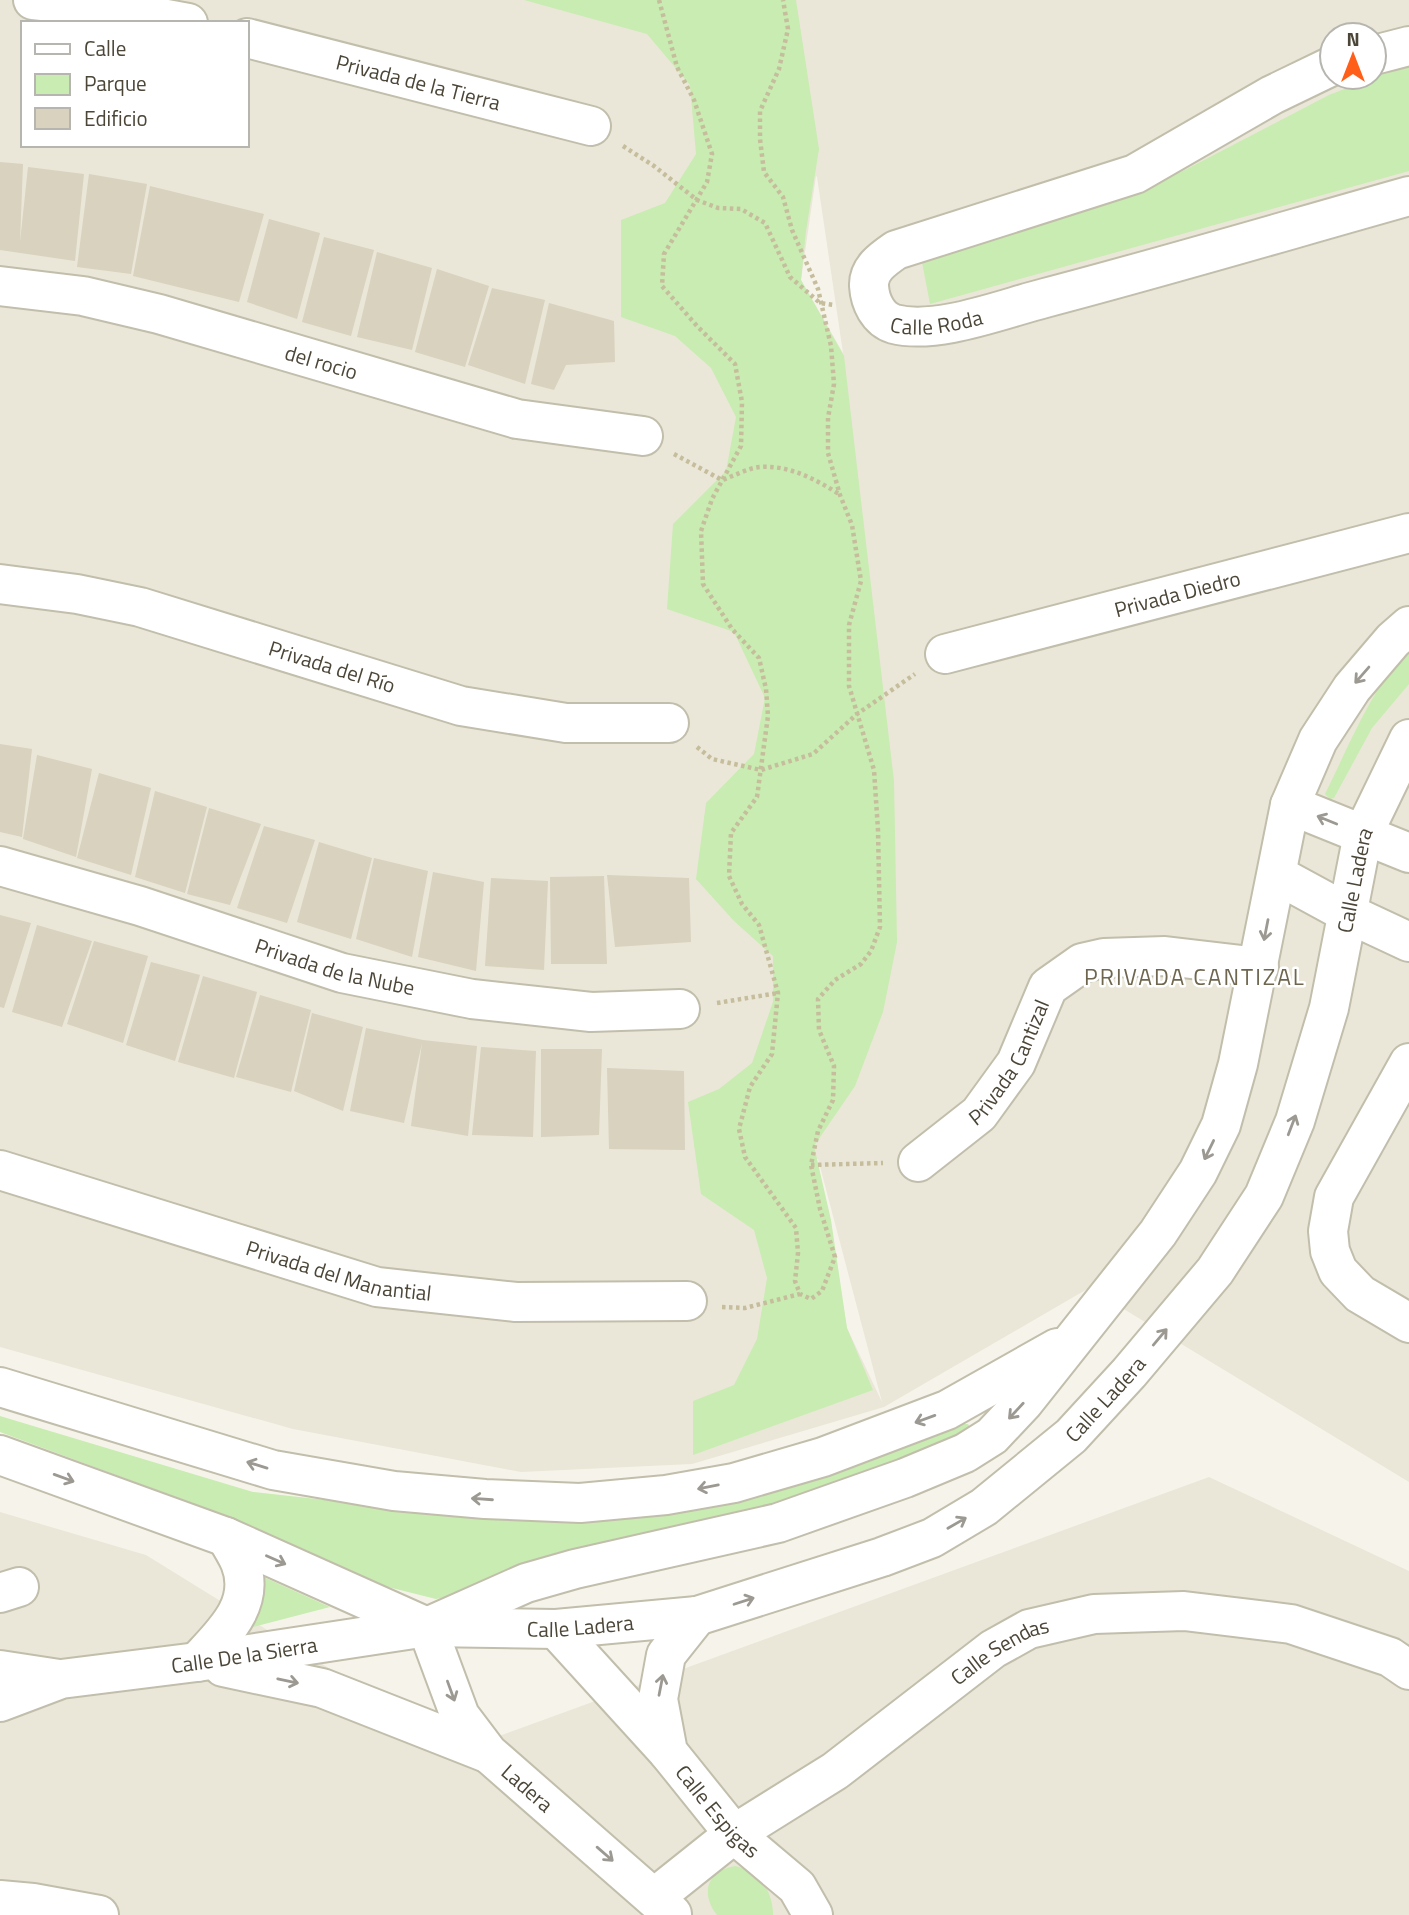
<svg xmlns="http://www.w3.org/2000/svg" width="1409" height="1915" font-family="'Titillium Web',sans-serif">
	<rect width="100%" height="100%" fill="#f6f4ea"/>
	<path fill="#eae7d8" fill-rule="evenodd" d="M0 0H1409V1482L1089 1288 884 1407 692 1464 521 1472 293 1429 0 1347ZM23 23H247V145H23ZM1332 35H1374V77H1332ZM816 176 817 177 843 353 801 280ZM817 1159H818L882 1402 847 1328Z
		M1209 1477 1409 1571V1915H0V1512L146 1555 461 1750Z"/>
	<path fill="#c8ecb1" d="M524 0H796L819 149 806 231 801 280 844 356 894 781 897 942 883 1012 855 1086 814 1146 831 1220 847 1328 873 1390 693 1455V1401L734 1385 757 1339 767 1278 754 1230 701 1194 688 1102 719 1089 752 1063 773 1002V956L734 921 696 879 706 803 754 754 765 698 734 632 667 609 673 524 726 471 736 417 711 368 675 336 621 317V220L665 203 696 154 690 85 647 34Z
		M1409 64V171L930 304 922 262 1183 171 1329 95Z
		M1409 648V684L1372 728 1334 798 1330 799 1325 794C1349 746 1372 687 1409 648Z
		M0 1416 253 1492 506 1520 626 1515 800 1484 962 1424H968L973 1432 805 1502 632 1544 506 1570 459 1594 436 1599 384 1586 240 1521 0 1432Z
		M259 1575 330 1607 253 1627Z
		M735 1866C759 1871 773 1891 773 1915H717C700 1893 707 1871 735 1866Z"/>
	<path fill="#d8d2bf" d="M0 162 23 164 20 242 28 167 84 174 75 261 0 250Z
		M89 174 147 184 131 274 77 267Z
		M150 186 264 214 239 302 133 276Z
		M269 219 320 233 297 319 247 302Z
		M324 237 374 250 351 336 302 322Z
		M377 252 432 268 412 350 357 337Z
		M437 269 489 286 465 367 415 352Z
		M492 288 545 300 525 384 468 365Z
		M549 303 614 321 615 362 566 365 554 390 531 384Z
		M0 744 32 749 22 837 0 832Z
		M37 755 92 769 76 857 23 839Z
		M99 773 151 788 131 875 77 858Z
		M155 791 207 807 185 893 135 877Z
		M209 808 261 824 230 905 187 894Z
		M264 826 315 840 287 923 237 908Z
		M319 842 372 858 351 939 297 922Z
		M374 858 428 871 412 957 356 939Z
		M433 872 484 882 476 971 418 957Z
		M607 875 689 878 691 942 615 947Z
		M604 876 607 964H551L550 877Z
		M491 878 548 881 544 970 485 966Z
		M0 915 31 923 4 1008 0 1007Z
		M37 925 92 941 62 1027 12 1012Z
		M94 941 148 956 123 1043 67 1024Z
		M151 962 200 975 175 1061 126 1045Z
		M203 976 257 992 234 1078 178 1062Z
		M260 995 311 1010 291 1092 236 1077Z
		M312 1013 363 1027 343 1111 294 1091Z
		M366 1028 423 1040 477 1046 468 1136 411 1126 422 1043 404 1123 350 1111Z
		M481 1047 536 1051 533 1137 472 1135Z
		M541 1049H602L599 1135 541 1137Z
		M607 1068 684 1071 685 1150 609 1149Z"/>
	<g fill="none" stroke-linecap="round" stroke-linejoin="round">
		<g stroke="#c2beac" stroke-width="42">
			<g id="minor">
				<path d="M33 0 108 8 188 23"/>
				<path id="s1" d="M247 38 591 126"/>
				<path d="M1374 55 1409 46"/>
				<path id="s2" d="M1332 66 1272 95 1135 174 896 250C883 259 868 269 869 286 870 302 878 319 894 324 937 335 1002 309 1045 298 1167 266 1288 230 1409 196"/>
				<path id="s3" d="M0 286 83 296 159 314 517 419 643 436"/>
				<path id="s4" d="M0 584 77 594 140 607 461 706 566 723H669"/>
				<path id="s5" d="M945 654 1409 533"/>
				<path d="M1290 805 1409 853"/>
				<path id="s6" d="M0 866 140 906 342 973 472 999 591 1012 680 1009"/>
				<path d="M1277 875 1347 913 1409 942"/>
				<path d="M1409 1063 1334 1197 1328 1231 1330 1251 1338 1271 1360 1294 1409 1323"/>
				<path id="s7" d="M918 1162 979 1114 1016 1063 1048 987 1082 963 1104 958 1165 956 1259 967"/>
				<path id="s8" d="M0 1170 377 1287 516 1302 687 1301"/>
				<path d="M0 1387 273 1470 394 1491 485 1499 580 1503 666 1495 734 1483 823 1457 947 1410 1057 1348"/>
				<path id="s9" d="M0 1455 226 1537 427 1627 556 1629 697 1616 882 1557 932 1538 984 1507 1071 1436 1129 1373 1215 1271 1264 1196 1295 1121 1329 1008 1363 834 1409 739"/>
				<path d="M0 1593 19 1587"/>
				<path id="s10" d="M697 1616 666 1655 658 1699 668 1752 734 1834 797 1887 813 1915"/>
				<path id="s11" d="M427 1627 460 1716 488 1753 672 1914"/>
				<path d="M556 1629 668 1752"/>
				<path d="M197 1662C223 1634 257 1604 240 1562 236 1553 231 1545 226 1537"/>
				<path d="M223 1667 322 1688 487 1753"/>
				<path d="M0 1670 59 1679"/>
				<path id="s12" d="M0 1702 61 1679 197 1662 427 1627 526 1583 575 1569 778 1523 905 1478 965 1453 992 1436 1024 1402 1158 1233 1198 1172 1221 1125 1238 1064 1290 805 1318 740 1352 688 1393 640 1409 626"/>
				<path id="s13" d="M655 1897 734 1834 835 1771 993 1649 1029 1629 1094 1614 1184 1611 1291 1624 1390 1657 1409 1670"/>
				<path d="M0 1900 33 1903 99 1915"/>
			</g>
		</g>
		<path stroke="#c5bd9c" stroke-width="4.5" stroke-dasharray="3.5 3.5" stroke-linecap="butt" d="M659 0 677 67 694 100 712 154 707 182 664 254 662 286 697 326 735 364 742 402 741 446 712 499 701 531 703 584 732 629 759 658 766 689 768 716 757 797 731 833 729 876 742 904 759 925 778 993 772 1054 750 1087 739 1129 745 1157 796 1228 798 1253 795 1281 800 1294 811 1299 822 1291 835 1257 820 1209 811 1165 818 1131 833 1100 834 1066 819 1030 818 999 835 980 861 964 871 951 880 927 878 830 874 770 849 686V625L861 581 852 525 840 495 828 453V418L834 384 831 346 818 289 792 230 783 197 764 172 760 139V111L779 69 788 29 783 0
			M623 146 654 166 697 200 718 208 741 209 765 223 790 277 820 303 834 305
			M674 454 722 480C734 476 748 468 760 467 789 465 815 479 839 494
			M697 747 712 759 761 770 813 754 857 714 915 674
			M717 1003 778 993
			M811 1165 883 1163
			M722 1307 745 1308 800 1294"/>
		<use href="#minor" stroke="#fff" stroke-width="38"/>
	</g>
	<defs><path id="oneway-shaft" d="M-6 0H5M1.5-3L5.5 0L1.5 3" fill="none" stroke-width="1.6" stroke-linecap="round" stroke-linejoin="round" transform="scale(1.75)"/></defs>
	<g stroke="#9c9992">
		<use href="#oneway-shaft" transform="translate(1362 675) rotate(131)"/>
		<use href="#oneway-shaft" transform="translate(1327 820) rotate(-158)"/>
		<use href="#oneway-shaft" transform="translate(1266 930) rotate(101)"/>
		<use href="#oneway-shaft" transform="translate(1292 1125) rotate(-69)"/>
		<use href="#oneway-shaft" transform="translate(1209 1150) rotate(116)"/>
		<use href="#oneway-shaft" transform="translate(1160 1337) rotate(-50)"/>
		<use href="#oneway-shaft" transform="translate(1016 1411) rotate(133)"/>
		<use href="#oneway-shaft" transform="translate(925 1419) rotate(160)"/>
		<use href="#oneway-shaft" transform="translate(257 1465) rotate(-163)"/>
		<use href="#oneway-shaft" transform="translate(64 1478) rotate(20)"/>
		<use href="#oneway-shaft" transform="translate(708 1487) rotate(169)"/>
		<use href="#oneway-shaft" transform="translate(482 1499) rotate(-176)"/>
		<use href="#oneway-shaft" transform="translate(957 1523) rotate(-30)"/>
		<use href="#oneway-shaft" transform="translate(276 1560) rotate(24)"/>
		<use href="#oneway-shaft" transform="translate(744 1601) rotate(-18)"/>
		<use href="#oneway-shaft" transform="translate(288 1681) rotate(12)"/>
		<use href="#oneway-shaft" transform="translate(661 1685) rotate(-79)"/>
		<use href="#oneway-shaft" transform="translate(451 1691) rotate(70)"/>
		<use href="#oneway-shaft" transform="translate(605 1854) rotate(41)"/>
	</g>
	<g text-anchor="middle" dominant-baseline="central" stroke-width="5" stroke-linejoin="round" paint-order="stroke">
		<g font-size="21" fill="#4b4638" stroke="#fff">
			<text stroke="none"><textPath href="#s1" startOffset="177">Privada de la Tierra</textPath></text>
			<text stroke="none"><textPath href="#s2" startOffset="614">Calle Roda</textPath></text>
			<text stroke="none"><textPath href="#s3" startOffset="331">del rocio</textPath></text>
			<text stroke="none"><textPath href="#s5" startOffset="240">Privada Diedro</textPath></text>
			<text stroke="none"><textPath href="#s4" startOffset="343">Privada del Río</textPath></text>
			<text stroke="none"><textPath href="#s9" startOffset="1790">Calle Ladera</textPath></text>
			<text stroke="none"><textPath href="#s6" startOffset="350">Privada de la Nube</textPath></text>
			<text stroke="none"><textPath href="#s7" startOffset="138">Privada Cantizal</textPath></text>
			<text stroke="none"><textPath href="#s8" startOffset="354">Privada del Manantial</textPath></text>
			<text stroke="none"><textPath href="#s9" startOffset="1202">Calle Ladera</textPath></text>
			<text stroke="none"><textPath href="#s9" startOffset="614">Calle Ladera</textPath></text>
			<text stroke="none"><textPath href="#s13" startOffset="425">Calle Sendas</textPath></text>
			<text stroke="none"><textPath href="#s12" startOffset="250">Calle De la Sierra</textPath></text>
			<text stroke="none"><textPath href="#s11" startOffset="194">Ladera</textPath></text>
			<text stroke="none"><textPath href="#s10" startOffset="226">Calle Espigas</textPath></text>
		</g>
		<g font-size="23" letter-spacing="2" fill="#6e664e" stroke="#fff">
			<text x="1195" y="976">PRIVADA CANTIZAL</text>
		</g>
	</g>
	<rect x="21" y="21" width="228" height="126" fill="#ffffff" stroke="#b7b5af" stroke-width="2"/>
	<rect x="35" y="44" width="35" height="10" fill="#ffffff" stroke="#b7b5af" stroke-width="2"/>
	<text x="84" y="56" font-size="21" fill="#4b4638">Calle</text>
	<rect x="35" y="74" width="35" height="21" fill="#c8ecb1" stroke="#b7b5af" stroke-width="2"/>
	<text x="84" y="91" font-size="21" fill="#4b4638">Parque</text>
	<rect x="35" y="108" width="35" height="21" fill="#d8d2bf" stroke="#b7b5af" stroke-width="2"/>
	<text x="84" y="126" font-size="21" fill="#4b4638">Edificio</text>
	<g transform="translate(1353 56)"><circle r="33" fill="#ffffff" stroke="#b7b5af" stroke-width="2"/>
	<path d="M0-5L12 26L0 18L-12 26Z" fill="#ff5f18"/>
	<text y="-10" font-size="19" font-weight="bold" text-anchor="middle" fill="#4b4638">N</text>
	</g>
</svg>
